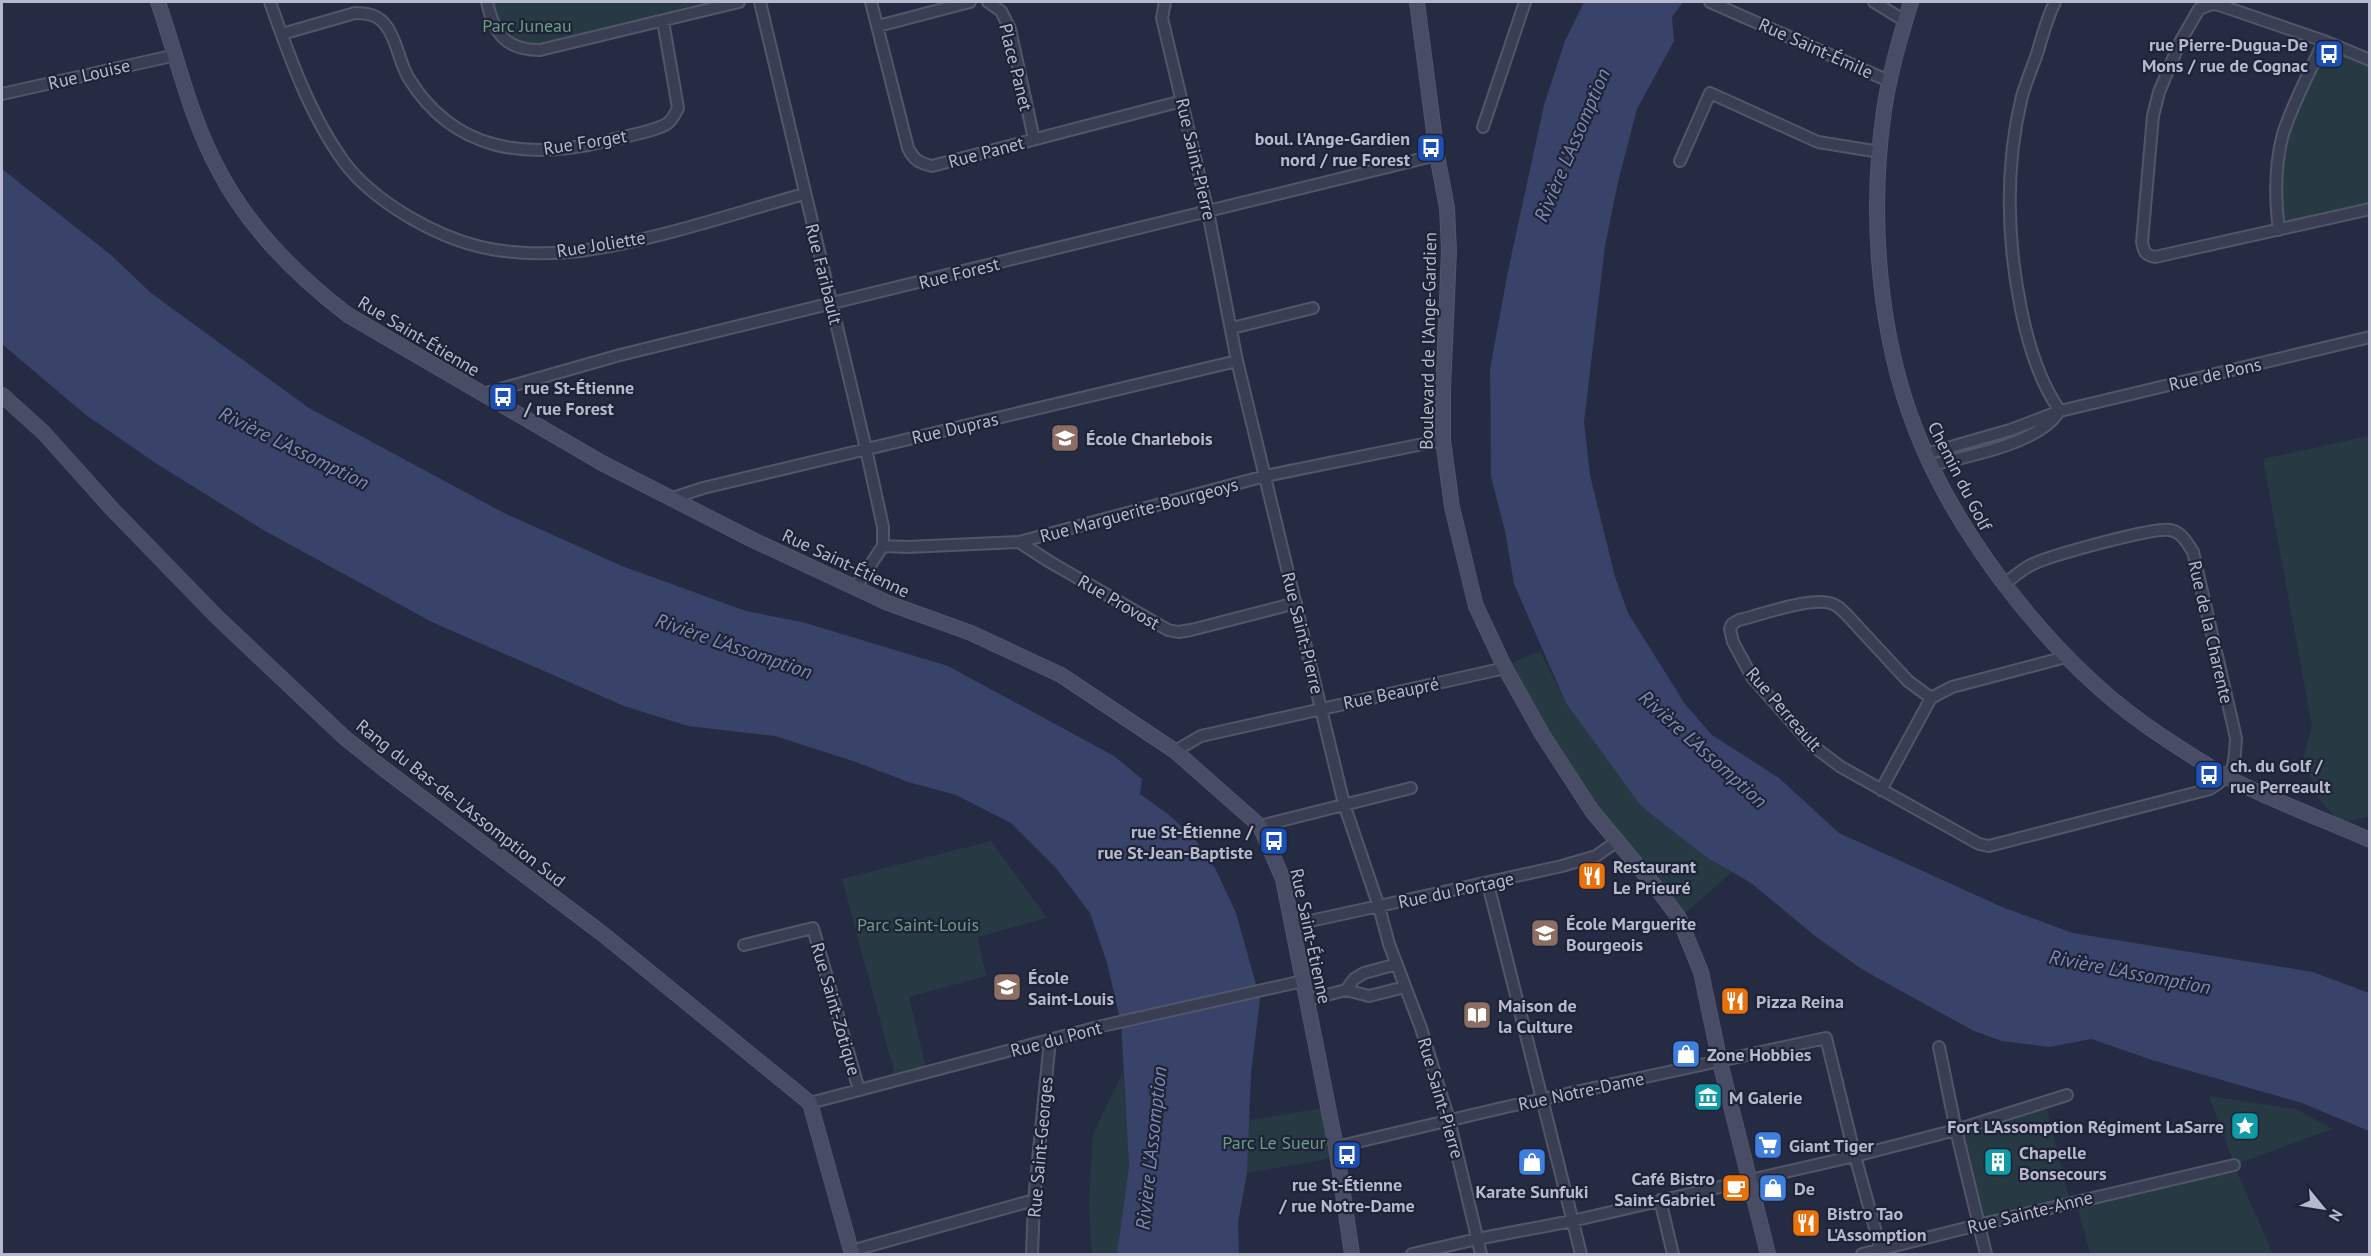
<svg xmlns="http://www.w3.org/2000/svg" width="2371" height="1256" font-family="'PT Sans',sans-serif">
	<rect width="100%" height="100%" fill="#252b42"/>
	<path fill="#273a43" d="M487 2H739L540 50 505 40Z
		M2324 41 2369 60V209L2279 230 2283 135Z
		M2369 436V816L2345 822 2334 816 2318 798 2303 759 2312 726 2263 459Z
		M1540 651 1566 703 1708 858 1732 872 1679 918 1616 842 1504 666Z
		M991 841 1047 918 978 937 986 976 909 997 927 1072 896 1079 842 879Z
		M1123 1072 1129 1166 1117 1254H1092L1089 1202 1093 1134Z
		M2209 1096 2296 1109 2332 1129 2234 1165 2273 1254H2090L2077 1205 2234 1164Z
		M2045 1101 2070 1202 1978 1225 1956 1130Z
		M1328 1107 1338 1157 1247 1173 1249 1120Z"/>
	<path fill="#394369" d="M1584 2H1683L1672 17 1674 41 1637 109 1618 182 1605 246 1584 422 1590 475 1615 577 1628 613 1685 704 1712 735 1779 778 1839 833 2002 907 2073 933 2313 972 2369 993V1131L2302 1103 2152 1060 2091 1039 2049 1047 2002 1041 1974 1031 1863 970 1815 936 1751 883 1708 858 1642 807 1566 703 1514 584 1505 531 1491 477 1490 369 1508 271 1544 105 1565 41Z
		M2 169 111 255 151 293 309 408 504 513 622 566 746 611 802 622 948 666 1114 756 1142 779 1140 794 1168 814 1195 839 1216 870 1236 913 1260 999 1251 1073 1247 1173 1238 1222 1239 1254H1117L1129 1166 1121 1023 1107 963 1090 913 1056 868 1011 823 956 795 908 782 856 762 775 736 688 726 624 706 432 622 265 531 157 464 86 415 2 344Z"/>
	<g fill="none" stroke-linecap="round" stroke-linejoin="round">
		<g stroke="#525669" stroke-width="14">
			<path id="street" d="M270 2C289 56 310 115 344 162 373 201 434 236 481 247 511 254 549 255 580 251 653 241 732 214 804 194
				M487 2C494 33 505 50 540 50L739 2
				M760 2 866 449 883 527V546
				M871 2 908 148C914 160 919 163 932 166L1182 101
				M988 2 1001 11 1010 29 1034 139
				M1165 2 1162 18 1208 212 1237 361 1344 804 1379 907 1389 944 1421 1028 1449 1120 1481 1254
				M1710 2 1889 81
				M1874 2 1905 21
				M2055 2C2046 20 2042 38 2036 57 2031 70 2026 83 2022 96 2005 166 2007 240 2021 309 2028 344 2039 381 2060 411
				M878 26 970 2
				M282 34 355 13C368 13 379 15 387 27 397 41 399 61 408 77 454 153 528 160 607 141 621 137 658 131 668 123 673 119 675 114 678 108L663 21
				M2370 60 2324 41 2219 5 2212 4 2199 9 2180 42 2159 92 2153 116 2142 242C2144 252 2145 255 2155 257L2370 209
				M2 94 176 55
				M1483 127 1525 2
				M1680 161 1710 93 1818 142 1880 152
				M2279 230C2275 200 2275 164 2283 134 2293 102 2310 72 2324 41
				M1232 328 1313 308
				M483 394 620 355 1437 155
				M1926 454 2010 430 2060 411 2370 337
				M1931 465C1966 457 2039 443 2058 413
				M673 498 703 488 1237 361
				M1019 542 1050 562 1168 630 1178 632 1191 630 1296 603
				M883 546 907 547 1019 542 1265 476 1443 440
				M855 588 883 546
				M1931 698 1908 681 1846 614C1843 611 1839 607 1835 605 1816 594 1761 615 1739 620L1732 624 1730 629 1733 642 1752 677 1813 746 1841 767 1979 844 1989 846 2210 789C2236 772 2234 768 2236 738L2193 552C2187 543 2182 532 2170 530 2153 527 2048 556 2031 565 2021 570 2013 578 2004 584
				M1175 751 1201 736 1505 668
				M1881 790 1931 698 1952 687 2066 657
				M1260 826 1411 788
				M1488 884 1581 1254
				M1292 925 1562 866 1596 856 1616 842
				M744 945 813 928 859 1090
				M1346 990 1369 996 1405 987
				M1307 1000 1346 990 1354 979 1364 973 1397 964
				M1939 1047 1956 1130 1986 1254
				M810 1103 1102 1026 1303 981
				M1336 1147 1506 1107 1826 1038 1855 1156 1882 1254
				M1660 1200 1673 1254
				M851 1251 1034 1200
				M1032 1254 1034 1200 1050 1040
				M1412 1254 1477 1239 1572 1221 1855 1156 1956 1130 2067 1095
				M1862 1254 1978 1225 2234 1165"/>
		</g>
		<g stroke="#525669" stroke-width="16">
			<path id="secondary" d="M158 2C177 57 190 117 218 169 248 227 297 276 348 315L602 463 753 540 888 603 971 633 1061 675 1175 751 1260 826 1283 879 1336 1147 1352 1254
				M1417 2 1437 155 1447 208 1449 251 1443 390V440L1452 507 1472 590 1476 606 1505 668 1542 734 1592 811 1658 890 1679 918 1701 972 1720 1062 1768 1254
				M1911 2C1900 37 1889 74 1884 111 1869 214 1878 336 1917 433 1937 485 1966 532 1999 577 2045 639 2099 695 2163 737 2184 751 2206 765 2227 777 2272 801 2323 819 2370 840
				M2 395 44 433 113 510 217 617 345 738 384 769 604 935 810 1103 852 1254"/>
		</g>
		<use href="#street" stroke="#3a3e52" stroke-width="10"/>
		<use href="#secondary" stroke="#484c65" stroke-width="14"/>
	</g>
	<defs>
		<g id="bus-square" transform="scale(1.5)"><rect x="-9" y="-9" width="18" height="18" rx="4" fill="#1a4fb4" stroke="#1e2337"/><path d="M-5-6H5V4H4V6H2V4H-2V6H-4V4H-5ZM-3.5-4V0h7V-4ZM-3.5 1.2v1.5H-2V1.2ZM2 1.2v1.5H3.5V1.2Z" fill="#fff"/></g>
		<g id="school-square" transform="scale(1.5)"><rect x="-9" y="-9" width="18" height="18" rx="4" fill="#8d6e63" stroke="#1e2337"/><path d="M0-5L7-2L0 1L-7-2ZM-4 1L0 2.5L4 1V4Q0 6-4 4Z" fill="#fff"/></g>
		<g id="restaurant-square" transform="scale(1.5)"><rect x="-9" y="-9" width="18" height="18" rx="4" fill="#e8710a" stroke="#1e2337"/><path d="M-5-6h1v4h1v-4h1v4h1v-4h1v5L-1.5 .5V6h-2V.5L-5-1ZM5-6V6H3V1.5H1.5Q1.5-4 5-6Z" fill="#fff"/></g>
		<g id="library-square" transform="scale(1.5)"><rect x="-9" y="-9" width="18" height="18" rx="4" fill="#8d6e63" stroke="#1e2337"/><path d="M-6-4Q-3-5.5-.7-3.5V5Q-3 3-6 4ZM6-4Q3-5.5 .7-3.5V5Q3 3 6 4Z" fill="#fff"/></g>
		<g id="shop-square" transform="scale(1.5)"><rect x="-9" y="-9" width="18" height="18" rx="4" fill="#3f7fe0" stroke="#1e2337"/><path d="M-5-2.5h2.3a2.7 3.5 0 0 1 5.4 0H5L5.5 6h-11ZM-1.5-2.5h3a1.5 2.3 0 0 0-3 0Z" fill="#fff"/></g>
		<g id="museum-square" transform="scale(1.5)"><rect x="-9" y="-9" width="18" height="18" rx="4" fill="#0f9aa8" stroke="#1e2337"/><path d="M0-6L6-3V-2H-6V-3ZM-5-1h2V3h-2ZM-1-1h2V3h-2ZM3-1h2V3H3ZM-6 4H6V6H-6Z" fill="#fff"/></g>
		<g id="sight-square" transform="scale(1.5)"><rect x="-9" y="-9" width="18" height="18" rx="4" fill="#0f9aa8" stroke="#1e2337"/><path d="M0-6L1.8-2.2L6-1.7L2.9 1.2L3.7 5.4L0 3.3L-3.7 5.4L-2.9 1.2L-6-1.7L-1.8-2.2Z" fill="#fff"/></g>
		<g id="supermarket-square" transform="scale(1.5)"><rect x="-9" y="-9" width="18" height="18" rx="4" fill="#3f7fe0" stroke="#1e2337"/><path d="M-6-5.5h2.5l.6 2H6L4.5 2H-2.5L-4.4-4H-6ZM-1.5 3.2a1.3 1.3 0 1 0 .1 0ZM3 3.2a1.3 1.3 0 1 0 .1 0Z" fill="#fff"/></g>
		<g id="building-square" transform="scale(1.5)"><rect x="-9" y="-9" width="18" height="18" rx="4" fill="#0f9aa8" stroke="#1e2337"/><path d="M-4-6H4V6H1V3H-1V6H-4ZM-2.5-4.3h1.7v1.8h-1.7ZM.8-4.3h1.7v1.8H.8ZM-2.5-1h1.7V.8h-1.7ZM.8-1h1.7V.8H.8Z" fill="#fff"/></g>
		<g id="cafe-square" transform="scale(1.5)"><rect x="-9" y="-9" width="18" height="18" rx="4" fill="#e8710a" stroke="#1e2337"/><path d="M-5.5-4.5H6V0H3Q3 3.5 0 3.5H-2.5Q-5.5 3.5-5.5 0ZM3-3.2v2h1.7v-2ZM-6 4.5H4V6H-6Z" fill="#fff"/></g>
	</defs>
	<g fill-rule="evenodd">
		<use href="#bus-square" x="2329" y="54"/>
		<use href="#bus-square" x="1431" y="148"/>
		<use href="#bus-square" x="503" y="397"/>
		<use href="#school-square" x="1065" y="438"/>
		<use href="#bus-square" x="2209" y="775"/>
		<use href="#bus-square" x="1274" y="841"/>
		<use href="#restaurant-square" x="1592" y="876"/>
		<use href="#school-square" x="1545" y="933"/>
		<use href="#school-square" x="1007" y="987"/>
		<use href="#restaurant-square" x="1735" y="1001"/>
		<use href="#library-square" x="1477" y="1015"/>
		<use href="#shop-square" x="1686" y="1054"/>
		<use href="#museum-square" x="1708" y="1097"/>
		<use href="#sight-square" x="2245" y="1126"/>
		<use href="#supermarket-square" x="1768" y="1145"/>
		<use href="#bus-square" x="1347" y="1155"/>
		<use href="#shop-square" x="1532" y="1162"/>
		<use href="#building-square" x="1998" y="1162"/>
		<use href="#cafe-square" x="1736" y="1188"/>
		<use href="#shop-square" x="1773" y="1188"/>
		<use href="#restaurant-square" x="1806" y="1223"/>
	</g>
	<g text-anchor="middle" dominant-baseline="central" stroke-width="4.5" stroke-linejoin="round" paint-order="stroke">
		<g font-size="18" fill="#6d9d83" stroke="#1e2337">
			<text x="527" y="25">Parc Juneau</text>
			<text x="918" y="924">Parc Saint-Louis</text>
			<text x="1274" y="1142">Parc Le Sueur</text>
		</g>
		<g font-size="18" font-weight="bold" fill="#b7bacc" stroke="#1e2337" text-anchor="start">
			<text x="2308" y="44" text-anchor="end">rue Pierre-Dugua-De<tspan x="2308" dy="21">Mons / rue de Cognac</tspan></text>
			<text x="1410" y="138" text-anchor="end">boul. l'Ange-Gardien<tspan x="1410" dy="21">nord / rue Forest</tspan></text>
			<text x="524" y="387">rue St-Étienne<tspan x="524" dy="21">/ rue Forest</tspan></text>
			<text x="1086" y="438">École Charlebois</text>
			<text x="2230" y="765">ch. du Golf /<tspan x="2230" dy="21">rue Perreault</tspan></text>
			<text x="1253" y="831" text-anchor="end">rue St-Étienne /<tspan x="1253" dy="21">rue St-Jean-Baptiste</tspan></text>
			<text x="1613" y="866">Restaurant<tspan x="1613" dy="21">Le Prieuré</tspan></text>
			<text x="1566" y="923">École Marguerite<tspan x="1566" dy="21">Bourgeois</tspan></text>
			<text x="1028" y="977">École<tspan x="1028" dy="21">Saint-Louis</tspan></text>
			<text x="1756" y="1001">Pizza Reina</text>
			<text x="1498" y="1005">Maison de<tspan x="1498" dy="21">la Culture</tspan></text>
			<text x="1707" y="1054">Zone Hobbies</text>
			<text x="1729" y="1097">M Galerie</text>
			<text x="2224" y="1126" text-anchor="end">Fort L'Assomption Régiment LaSarre</text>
			<text x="1789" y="1145">Giant Tiger</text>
			<text x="2019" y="1152">Chapelle<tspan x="2019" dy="21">Bonsecours</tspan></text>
			<text x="1715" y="1178" text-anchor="end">Café Bistro<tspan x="1715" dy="21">Saint-Gabriel</tspan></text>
			<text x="1347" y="1184" text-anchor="middle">rue St-Étienne<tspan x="1347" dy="21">/ rue Notre-Dame</tspan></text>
			<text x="1794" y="1188">De</text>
			<text x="1532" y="1191" text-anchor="middle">Karate Sunfuki</text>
			<text x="1827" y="1213">Bistro Tao<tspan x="1827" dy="21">L'Assomption</tspan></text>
		</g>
		<g font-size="18" fill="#b7bacc" stroke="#1e2337">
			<text transform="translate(1816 48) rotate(24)">Rue Saint-Émile</text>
			<text transform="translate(1016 67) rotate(76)">Place Panet</text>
			<text transform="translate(89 74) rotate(-13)">Rue Louise</text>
			<text transform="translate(585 142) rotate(-9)">Rue Forget</text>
			<text transform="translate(986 152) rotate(-15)">Rue Panet</text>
			<text transform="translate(1196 159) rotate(77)">Rue Saint-Pierre</text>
			<text transform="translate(601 244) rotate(-9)">Rue Joliette</text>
			<text transform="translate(959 273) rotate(-14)">Rue Forest</text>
			<text transform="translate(824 274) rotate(76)">Rue Faribault</text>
			<text transform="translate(419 336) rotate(31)">Rue Saint-Étienne</text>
			<text transform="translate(1428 341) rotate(-89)">Boulevard de l'Ange-Gardien</text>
			<text transform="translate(2215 374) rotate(-13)">Rue de Pons</text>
			<text transform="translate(955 428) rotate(-13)">Rue Dupras</text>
			<text transform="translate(1960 476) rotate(63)">Chemin du Golf</text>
			<text transform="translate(1139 510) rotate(-15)">Rue Marguerite-Bourgeoys</text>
			<text transform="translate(846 563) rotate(25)">Rue Saint-Étienne</text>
			<text transform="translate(1119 602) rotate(30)">Rue Provost</text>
			<text transform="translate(2211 632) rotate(77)">Rue de la Charente</text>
			<text transform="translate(1303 633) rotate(76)">Rue Saint-Pierre</text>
			<text transform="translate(1391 693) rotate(-12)">Rue Beaupré</text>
			<text transform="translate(1784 709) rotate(49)">Rue Perreault</text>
			<text transform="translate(461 803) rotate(38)">Rang du Bas-de-L'Assomption Sud</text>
			<text transform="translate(1456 890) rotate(-12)">Rue du Portage</text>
			<text transform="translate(1311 936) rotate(78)">Rue Saint-Étienne</text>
			<text transform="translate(836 1009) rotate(74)">Rue Saint-Zotique</text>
			<text transform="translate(1056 1039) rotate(-15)">Rue du Pont</text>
			<text transform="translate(1581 1091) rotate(-12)">Rue Notre-Dame</text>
			<text transform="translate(1441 1098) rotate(74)">Rue Saint-Pierre</text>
			<text transform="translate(1040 1147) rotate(-85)">Rue Saint-Georges</text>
			<text transform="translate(2030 1212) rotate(-14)">Rue Sainte-Anne</text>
		</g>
		<g font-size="20" font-style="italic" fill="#7d89b3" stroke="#1e2337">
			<text transform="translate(1572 145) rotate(-67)">Rivière L'Assomption</text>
			<text transform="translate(294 448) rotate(26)">Rivière L'Assomption</text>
			<text transform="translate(734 646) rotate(19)">Rivière L'Assomption</text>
			<text transform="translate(1703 749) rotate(42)">Rivière L'Assomption</text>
			<text transform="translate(2130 972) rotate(11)">Rivière L'Assomption</text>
			<text transform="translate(1151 1148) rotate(-84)">Rivière L'Assomption</text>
		</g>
	</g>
	<rect width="2371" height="1256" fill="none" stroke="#b7bacc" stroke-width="6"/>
	<g transform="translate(2323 1208) rotate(120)" stroke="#1e2337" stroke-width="4.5" paint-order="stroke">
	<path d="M0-4.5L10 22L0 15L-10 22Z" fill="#b7bacc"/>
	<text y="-9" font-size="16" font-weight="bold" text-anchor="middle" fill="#b7bacc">N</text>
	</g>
</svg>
